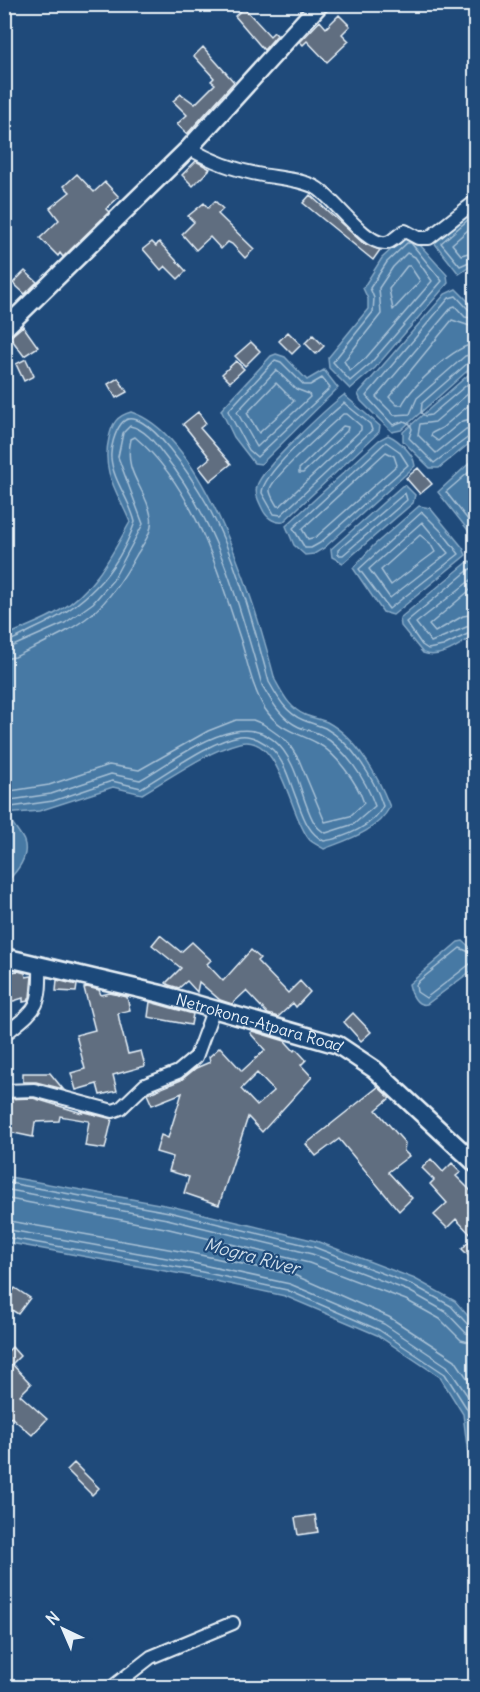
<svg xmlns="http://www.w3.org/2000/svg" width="480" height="1692" font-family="Delius,sans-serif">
	<rect width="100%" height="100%" fill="#1f4a7a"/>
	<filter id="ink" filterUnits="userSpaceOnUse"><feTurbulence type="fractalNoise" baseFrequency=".0167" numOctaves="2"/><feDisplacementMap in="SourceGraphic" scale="12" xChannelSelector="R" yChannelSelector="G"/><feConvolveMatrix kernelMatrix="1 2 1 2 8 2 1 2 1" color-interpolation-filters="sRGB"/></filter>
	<g filter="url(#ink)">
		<path fill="#4779a4" stroke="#87a9c6" stroke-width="1.5" d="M475 206V263L459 274 433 241Z
			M412 236 447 275 448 283 375 368 350 389 329 368 328 358 368 309V299L363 288 382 258 405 237Z
			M456 289 475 308V364L401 430 392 432 361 401 358 394 445 294Z
			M276 354 285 357 307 380 324 370 338 388 261 464 254 463 234 437 221 410 271 356Z
			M475 369V439L439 468H430L403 441V432Z
			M344 395 380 426 379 432 283 522C276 523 268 519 264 512 260 504 254 494 257 486 261 469 328 407 344 395Z
			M131 412C206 436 257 610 275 680 283 694 289 708 305 715 312 718 320 719 327 722 357 738 378 776 390 807 376 832 349 839 324 849 320 846 312 843 309 839 290 817 280 731 239 743 205 752 172 777 142 794L113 787 39 811 5 814V637C22 627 42 622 59 611 94 591 111 556 130 522 117 491 101 472 109 438 112 423 117 416 131 412Z
			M388 435C399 440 414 454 415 466L324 548 314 554 305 555 294 545 286 526 379 440Z
			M475 458V539L438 492Z
			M405 485 415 495 413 503 343 563 332 557 331 549 402 486Z
			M419 506 430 508 463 548 466 555 393 615 383 612 353 568 373 546Z
			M469 561 475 563V635C460 644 441 660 423 653L401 626 400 618Z
			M5 819 11 820C14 827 21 834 24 841 30 858 15 873 5 884Z
			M463 941 475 952V968L427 1004C416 1007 411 993 409 984L458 942Z
			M4 1176 170 1206 316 1241 415 1279 455 1301 475 1324V1511L463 1414 440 1377 377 1335 285 1296 187 1275 5 1242Z"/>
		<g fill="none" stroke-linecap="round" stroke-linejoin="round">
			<path stroke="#a8c1d6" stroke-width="1.5" d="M476 213 441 243 460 266 476 259
				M476 223 452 244 461 255 476 251
				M407 243H411L442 281 370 364 350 381 333 362 373 312 374 298 370 288 387 262Z
				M407 253 415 257 432 281 365 359 350 371 344 361 381 314 379 288 393 267Z
				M407 266H410L420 281 393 310 389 289Z
				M476 312 469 310 456 296 449 298 366 396 393 425 404 421 410 424 412 429 409 438 434 463 470 436 476 435
				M476 319 465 317 455 306 452 307 376 397 394 415 410 414 417 398 465 356 476 353
				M476 328 452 320 389 397 397 405H402C411 387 456 344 476 344
				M275 360 281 362 304 385H310L322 378 330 388 257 457 249 450 228 411Z
				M476 360 469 362 422 403 421 413 425 416 431 415 476 377
				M276 370 296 389 309 394 310 397 257 447 237 412Z
				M276 383 294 401 259 433 247 413Z
				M476 387 435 422 420 424 418 435 436 453 466 429 476 427
				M476 399 442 428 432 433 431 436 438 441 462 421 476 418
				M344 403 370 424 372 430 281 515 274 514 262 493C262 472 327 418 344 403Z
				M343 414H347L361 426V430L280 506H277C275 502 269 494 270 489 273 476 331 425 343 414Z
				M343 426 348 427 347 431 303 473H299V469Z
				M386 442 399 451 408 465 320 543 311 548H305L293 528Z
				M386 452 394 456 397 465 316 537 308 539 302 529Z
				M476 466 446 492 476 530
				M405 493 407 500 343 555H338V550Z
				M422 512 442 532 459 554 389 609 359 569Z
				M422 522 448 553 390 598 369 569Z
				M420 535 430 543 435 552 391 585 381 570Z
				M476 568 470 569 406 622 422 645 428 649 443 646 476 630
				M476 576 416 623 431 642 476 623
				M476 585 429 625 435 632 463 616 476 614
				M4 642C14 641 25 633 34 629 83 607 117 574 135 522 130 500 113 481 111 458 110 448 115 432 121 424 143 396 199 490 208 506 237 561 253 623 269 682 278 698 286 713 303 720 310 723 318 725 325 728 352 743 374 778 383 806 374 826 344 838 324 841 308 833 303 816 297 800 290 783 286 764 273 750 265 742 251 734 240 736 209 741 169 772 141 788L112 781 53 801 4 808
				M4 650 65 623 93 603 113 580 143 524 118 457 123 433 130 426C145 429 155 443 164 455 218 522 239 604 262 685 272 702 281 719 299 727 306 730 314 731 321 735 345 748 366 780 375 806L354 824 326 833C315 829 310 815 306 804 301 791 298 777 292 765 257 691 186 754 140 780L111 774 51 794 4 801
				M4 659 15 657C79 625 101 620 137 554 144 543 154 530 151 516 145 485 123 475 131 439L135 437C195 488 217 569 241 641 248 664 252 687 265 709 279 730 296 732 317 743 335 752 358 784 364 803L350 816 325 822 299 760 287 741 263 724 253 720H236L208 731 139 770 109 765 49 785 4 792
				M476 955 460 948 419 981 416 985 417 992 426 998 470 964 476 963
				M4 1182 169 1212 314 1247 413 1285 451 1306 469 1326 476 1328
				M4 1189 167 1219 312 1254 409 1291 446 1312 466 1333 476 1335
				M4 1198 165 1228 309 1263 406 1300 440 1319 461 1340 476 1344
				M4 1220 191 1253 294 1275 389 1317 455 1360 476 1391
				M4 1229 189 1262 290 1284 384 1324 447 1366 476 1408
				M4 1237 188 1269 287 1290 379 1330 445 1374 469 1412 476 1455"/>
		</g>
		<path fill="#606e80" stroke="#e8f1f8" stroke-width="1.5" fill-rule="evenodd" d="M244 8 270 36 274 32 277 35 264 50 235 16Z
			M339 15 350 26 342 34 349 41 327 62 307 41 303 45 300 42 320 21 326 28Z
			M203 47 234 82 187 134 177 124 187 115 173 101 181 94 195 104 215 84 211 81 214 78 194 56Z
			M196 161 210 169 193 186 182 175Z
			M77 174 94 192 105 182 119 197 106 209 109 212 63 257 60 253 58 256 40 238 59 220 50 208 70 192 64 186Z
			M310 195 363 243 380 250 373 260 303 203Z
			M215 201 223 209 218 214 254 249 245 258 232 244 228 242 221 249 210 237 196 250 182 234 194 222 188 216 204 203 208 208Z
			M152 242 156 246 159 242 186 271 178 279 165 266 161 270 143 249Z
			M25 271 37 282 25 294 13 283Z
			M23 326 38 347 24 356 10 337Z
			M288 332 301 345 292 354 279 341Z
			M313 335 324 346 316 354 305 343Z
			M251 342 260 351 245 366 235 356Z
			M26 359 34 376 24 381 16 364Z
			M236 361 244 369 230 382 222 374Z
			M118 378 127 392 116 398 108 384Z
			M198 412 206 423 200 428 231 464 210 481 199 467 210 458 183 424Z
			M418 468 432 484 420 494 406 478Z
			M160 935 181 952 192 942 211 960 207 964 223 981 251 950 260 958 257 961 288 993 300 981 310 992 296 1007 293 1003 278 1017 268 1014 246 991 232 1004 220 1000 199 982 197 992 187 981 179 988 169 985 166 983 181 968 152 945Z
			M18 971 25 973 26 977 32 976 30 997 28 1001 23 1002V998L4 1004V973Z
			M57 980 77 985 76 992 56 991Z
			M87 987 99 990 101 995 110 993 127 997 130 1010 118 1013 120 1024 128 1054 141 1051 145 1066 113 1075 117 1091 100 1095 97 1084 76 1090 71 1073 85 1069 76 1035 95 1030 84 988Z
			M150 1002 193 1014 191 1025 148 1017Z
			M353 1013 371 1032 361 1041 344 1022Z
			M252 1031 285 1041 294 1051 296 1049 306 1060 301 1065 312 1077 262 1132 248 1117 219 1205 184 1193 189 1177 169 1171 173 1157 156 1152 161 1135 168 1138 182 1093 152 1105 147 1094 181 1080 196 1068 210 1062 209 1057 220 1047 242 1071 265 1050 250 1033ZM257 1073 274 1091 257 1106 241 1089Z
			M23 1073H50L63 1089 36 1082H23Z
			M378 1087 390 1098 376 1110 405 1143 404 1151 409 1156 388 1172 412 1198 399 1211 339 1139 316 1156 306 1144Z
			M33 1098 82 1113 81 1111 112 1119 105 1149 85 1146 89 1121 60 1116 59 1121 35 1122 33 1137 4 1131 5 1099Z
			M431 1159 443 1172 452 1163 461 1172 456 1176 476 1196V1206L469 1212 476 1219V1263L462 1249 473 1237 456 1219 447 1228 434 1215 447 1203 430 1184 434 1180 422 1168Z
			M15 1288 30 1298 18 1314 4 1305Z
			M12 1347 20 1356 12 1364 31 1384 20 1395 47 1419 32 1435 11 1417 4 1424V1355Z
			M74 1463 99 1488 92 1495 67 1470Z
			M315 1515 318 1532 298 1535 295 1518Z"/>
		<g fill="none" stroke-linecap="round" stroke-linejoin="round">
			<g stroke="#e8f1f8" stroke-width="16">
				<path id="street" d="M189 148C212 162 235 170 262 175 279 178 299 179 315 187 332 195 365 246 386 243 393 242 398 234 405 231L418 238H429L476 201
					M4 1035C37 1008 41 1009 40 965
					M4 1091 34 1090 113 1111 121 1108 145 1085 178 1072 196 1057 214 1008
					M111 1688 151 1657 233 1623"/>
			</g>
			<g stroke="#e8f1f8" stroke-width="21">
				<g id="secondary">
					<path d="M4 329 189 148 320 4"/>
					<path id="s1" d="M4 957 161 994 338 1045 374 1069 476 1164"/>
				</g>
			</g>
			<use href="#street" stroke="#1f4a7a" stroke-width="12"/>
			<use href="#secondary" stroke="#1f4a7a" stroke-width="16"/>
		</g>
	</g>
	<g text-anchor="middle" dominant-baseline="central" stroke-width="4.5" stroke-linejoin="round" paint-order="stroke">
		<g font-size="16" fill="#e8f1f8" stroke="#1f4a7a">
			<text stroke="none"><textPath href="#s1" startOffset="264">Netrokona-Atpara Road</textPath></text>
		</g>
		<g font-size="18" font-style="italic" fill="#d0dfeb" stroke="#1f4a7a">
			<text transform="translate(252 1256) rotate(15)">Mogra River</text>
		</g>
	</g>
	<rect width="480" height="1692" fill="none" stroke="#1f4a7a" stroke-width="24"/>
	<rect x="12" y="12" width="456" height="1668" fill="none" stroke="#e8f1f8" stroke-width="2" filter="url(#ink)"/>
	<g transform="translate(63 1629) rotate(316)" stroke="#1f4a7a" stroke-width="4.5" paint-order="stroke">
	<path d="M0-4.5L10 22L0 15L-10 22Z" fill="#e8f1f8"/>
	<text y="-9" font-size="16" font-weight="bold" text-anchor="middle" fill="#e8f1f8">N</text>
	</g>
</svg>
